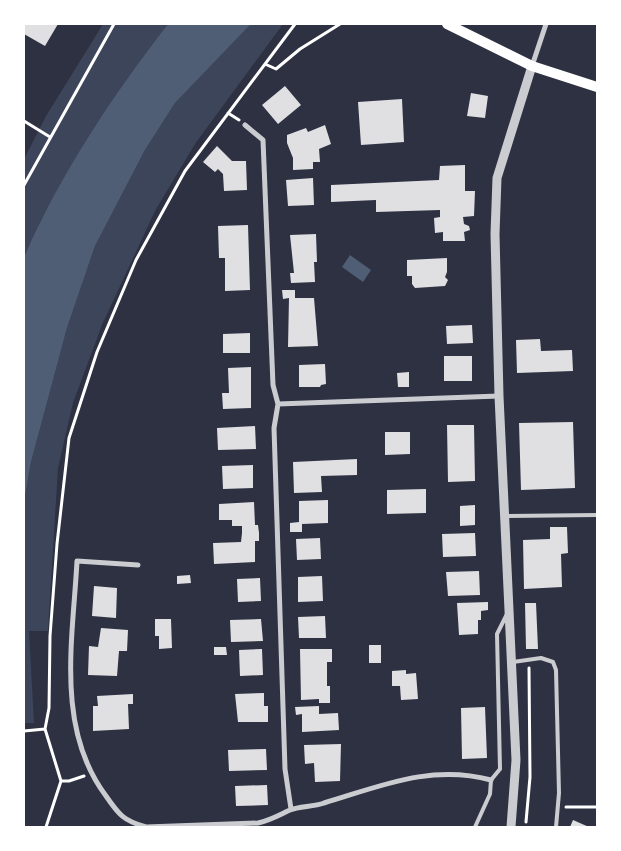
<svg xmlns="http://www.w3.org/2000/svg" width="621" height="851" font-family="Poppins,sans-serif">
	<rect width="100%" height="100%" fill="#2d3142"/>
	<path fill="#3c4559" d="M103 24H168C114 93 59 176 24 257V159L46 116Z
		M251 24H283L195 144 155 211 102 325 73 403 58 468 48 631H29L34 723H24V502L31 462 67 328 95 246 145 150 175 103Z"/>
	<path fill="#4f5d75" d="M168 24H251L175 103 145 150 95 246 67 328 31 462 24 502V257C59 176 114 93 168 24Z
		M350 255 371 270 363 282 342 267Z"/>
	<path fill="#e0e0e3" d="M24 24H58L45 46 24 34Z
		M285 86 301 105 278 124 262 105Z
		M471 93 488 96 485 118 467 116Z
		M402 99 404 142 361 145 358 102Z
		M325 125 331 144 319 149 320 162H313V169L293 170V158L287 143V135L306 128 308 132Z
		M217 146 232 161H246L247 190 224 191 223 174 218 169 215 172 203 162Z
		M465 165V191H475L474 216 463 217 464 224 469 226 470 230 464 232 465 241H443V232L435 233 434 218 440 217V210L376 212V200L331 202V185L439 180 440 166Z
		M313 178 314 205 288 206 286 180Z
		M248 225 250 290 225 291V258H219L218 226Z
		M316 234 317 262H314L315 282 291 283 290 273H294L290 235Z
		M447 258V272L445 277 448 280 445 286 415 288 412 284V276H407V260Z
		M282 290H295V298H314L318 346 288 347 289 298 283 299Z
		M472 325 473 343 447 344 446 326Z
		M250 333V353H223V334Z
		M540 339 541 351 572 350 573 371 517 373 516 340Z
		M444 356H472V381H444Z
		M325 364 326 384 321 385 320 387H299V365Z
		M251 367V408L223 409 222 393H229L228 368Z
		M409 372V387H398L397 373Z
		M573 422 575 488 521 490 519 423Z
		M447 425H474L475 481 448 482Z
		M255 426 256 449 218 450 217 428Z
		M385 432H410V454L385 455Z
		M357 459V475L321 476 322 492 294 493 293 462Z
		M253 465V488L223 489 222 466Z
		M426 489V513L387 514V490Z
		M328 500V523L302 524V532H290V523L299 522V501Z
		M254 502 255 525H258L259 533V541H255V562L214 564 213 543 241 542 242 533V526H232V520H219V504Z
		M475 505V525L460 526V506Z
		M550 527H567L568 553 561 554 562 587 524 589 523 540 550 539Z
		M475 533 476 556 443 557 442 534Z
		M320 538 321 559 297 560 296 539Z
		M479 571 480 595 448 596 446 572Z
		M190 575 191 583 177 584V576Z
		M322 576 323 601 298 602V577Z
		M260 578 261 601 238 602 237 579Z
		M94 586 117 588 116 618 92 616Z
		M488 602V610L481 611V620H478V634L459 635 457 603Z
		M525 603H536L538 649H526Z
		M325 616 326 638H299L298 617Z
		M155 619H171L172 648 159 649V636H155Z
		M261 619 263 641 231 642 230 620Z
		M101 628 128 630 127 651H119L117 676 88 675 89 646 98 647Z
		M369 645H381V663H369Z
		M214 647H226L227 655H214Z
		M262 649 263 675 240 676 239 650Z
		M300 649H332V662H327V686H330V703H319V699L301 700Z
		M406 670V674L416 673 418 699 401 700 400 686H392V671Z
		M264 693V706H268V722H238L235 694Z
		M133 694V704H128L129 729 93 731V706H98L97 696Z
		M319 706V714L338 713 339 730 302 732V714L296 715 295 707Z
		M485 707 487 758 462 759 461 708Z
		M341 744 340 781 315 782 314 763 305 764 304 745Z
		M266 749 267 770 229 771 228 750Z
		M267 785 268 805 236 806 235 786Z
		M573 820 589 827H570Z"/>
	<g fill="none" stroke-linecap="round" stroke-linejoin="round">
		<path stroke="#fff" stroke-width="3" d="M265 64 276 69 300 49 340 24
			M228 113 239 120
			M24 121 50 137
			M24 185 114 24
			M24 731 45 729
			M61 781H69L84 776
			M566 807H597
			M526 822 530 777 529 668
			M46 827 61 781 45 729 49 708 50 636 57 544 69 438 97 352 136 260 185 171 295 24"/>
		<path stroke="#caccd0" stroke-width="4" d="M504 516 597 515
			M513 662 541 658 553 662 556 670 559 793 556 827
			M475 827 490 794 491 780 500 769 497 634 507 614"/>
		<path stroke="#caccd0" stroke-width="5" d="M532 66 546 24
			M245 125 263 140 273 385 278 404 274 428 285 769 291 809
			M278 404 499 396
			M138 565 77 561C73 639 55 728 106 796 119 815 124 821 146 827L258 823C271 820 279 815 290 810 300 806 313 807 324 803 381 786 431 764 491 780"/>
		<path stroke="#caccd0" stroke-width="9" d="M511 827 516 760 499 396 495 234 497 178 532 66"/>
		<path stroke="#fff" stroke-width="10" d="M447 24 532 66 597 87"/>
	</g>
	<rect width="621" height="851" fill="none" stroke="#ffffff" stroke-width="50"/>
</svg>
